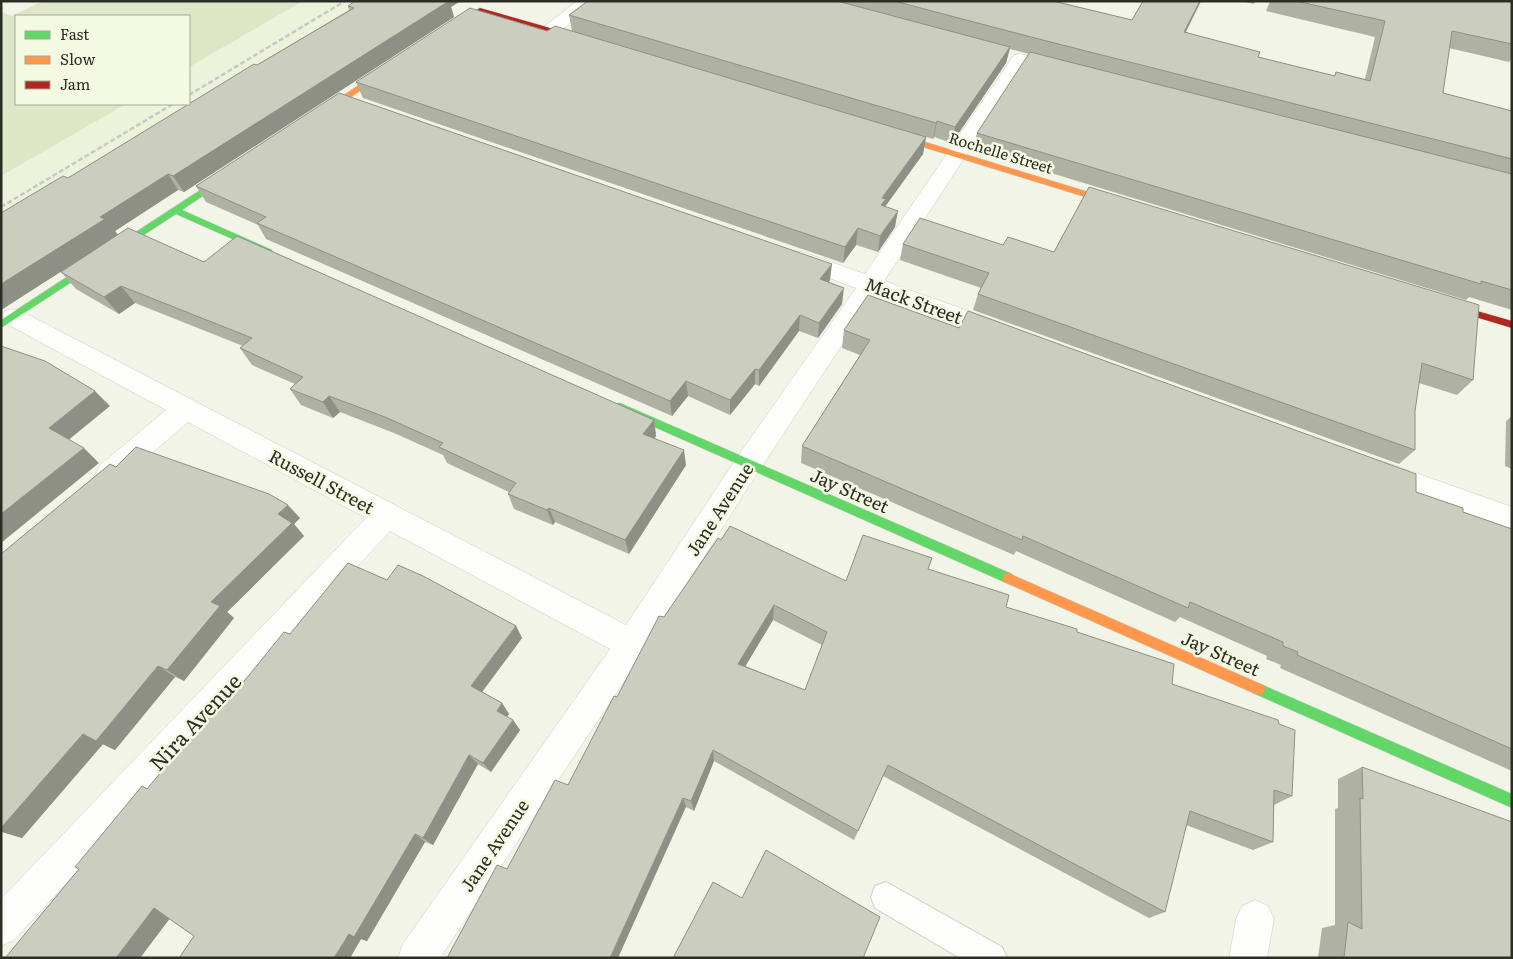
<svg xmlns="http://www.w3.org/2000/svg" width="1513" height="959" font-family="Literata,serif">
	<rect width="100%" height="100%" fill="#f1f4e7"/>
	<path fill="#edf2db" d="M303 1H378L1 234V176L126 104H189V67Z"/>
	<path fill="#dfe6c5" d="M43 1H303L189 67V16H16V104H126L1 176V12L12 16Z"/>
	<g fill="none" stroke-linecap="round" stroke-linejoin="round">
		<g stroke="#cdcfc5" stroke-width="2">
			<path id="lane" d="M886 882 1002 947 1007 958H960L875 908 871 897 875 886Z"/>
		</g>
		<g stroke="#cdcfc5" stroke-width="1">
			<path id="street" d="M577 1H596L557 34H545L542 30 545 26Z
				M1020 54 1026 55 1029 59 884 281 1008 325 1011 331 1008 337 999 340 990 337 875 295 758 472 642 654 440 958H398L403 944 610 649 390 531 14 940 1 946V899L366 518 188 422 120 481 110 484 100 481 96 473 100 465 166 410 5 323 1 317 5 311 13 309 21 311 626 625 738 456 856 288 789 263 786 258 789 253 797 251 805 253 865 274 1014 55Z
				M1382 461 1512 507V531L1372 480 1368 472 1372 464Z
				M1255 900 1268 906 1274 919 1267 958H1229L1236 919 1242 906Z"/>
		</g>
		<g stroke="#cdcfc5" stroke-width="1">
			<path id="fast" d="M231 170 234 171V175L182 210 272 250V254H266L176 214 1 328V320Z
				M620 403 1012 574 1014 578 1012 582 1008 583 1004 582 616 410 615 407 616 404Z
				M1258 683 1512 794V808L1253 693 1251 689 1253 685Z"/>
		</g>
		<g stroke="#cdcfc5" stroke-width="1">
			<path id="slow" d="M387 66 394 68 320 118 313 116Z
				M887 132H893L1124 203 1125 205 1124 207H1118L887 136Z
				M1008 573 1263 685 1265 689 1263 693 1258 695 1253 693 1004 582 1002 578 1004 574Z"/>
		</g>
		<g stroke="#cdcfc5" stroke-width="1">
			<path id="jam" d="M480 8 589 39 590 41 583 43 481 12 449 32 443 31Z
				M1442 301 1512 321V328L1439 306 1437 304Z"/>
		</g>
		<use href="#lane" fill="#fdfdfb" fill-rule="evenodd"/>
		<use href="#street" fill="#fdfdfb" fill-rule="evenodd"/>
		<use href="#fast" fill="#63d668" fill-rule="evenodd"/>
		<use href="#slow" fill="#ff974d" fill-rule="evenodd"/>
		<use href="#jam" fill="#b3261e" fill-rule="evenodd"/>
		<path stroke="#c7c9c5" stroke-width="2.5" stroke-dasharray="5 2.5" stroke-linecap="butt" d="M189 95 345 1
			M1 207 173 104"/>
	</g>
	<path fill="#afb1a3" fill-rule="evenodd" d="M588 1H1053L1132 20 1143 1H1201L1186 32 1258 57 1334 76 1336 72 1365 79 1375 37 1266 11 1270 1H1512V58L1509 62 1449 48 1443 93 1512 111V310L1469 297 1466 300 973 149 977 133 1029 54 1010 49 1006 63 952 143 934 137 933 139 584 34 926 137 923 154 885 207 895 227 878 252 856 245 843 263 363 98 356 82 547 31H572L569 15Z
		M1241 1H1255L1254 4Z
		M348 6 451 7 454 17 184 192 178 190 115 231 118 235 204 262 654 420 656 436 655 438 686 465 629 554 555 522 553 525 514 509 508 494 509 492 447 463 443 455 394 433 340 412 333 418 301 405 290 389 295 384 252 365 240 348 243 346 135 303 119 314 76 289 61 272 115 237 1 310 68 178 349 10Z
		M196 186 830 280 829 282 842 304 818 338 799 331 759 386 755 384 730 415 688 396 672 416 266 239 258 225 206 202Z
		M1089 187 1473 380 1457 395 1419 383 1415 411V450L1399 464 973 310 978 294 981 288 900 260 903 244 1003 245 1054 252Z
		M959 328 1416 492 1463 512 1512 529V771L1280 668 1281 665 1266 659 1267 656 1180 617 1175 622 1016 551 1014 555 801 463 802 446 860 355 842 348 844 330Z
		M1512 416V469L1505 466 1506 421Z
		M116 467 300 518 294 524 304 536 227 612 234 618 184 681 175 677 115 750 103 744 22 838 2 832Z
		M721 540 846 581 928 569 1006 607 1077 632 1172 684 1279 724 1292 796 1274 805 1273 842 1253 850 1186 825 1165 912 1149 918 883 776 854 840 714 761 694 811 686 807 507 869 568 785 617 697 664 617ZM773 620 822 645 805 690 745 666Z
		M387 580 516 626 522 638 482 692 502 703 509 714 507 717 513 720 520 730 491 772 478 764 433 845 425 842 367 941 361 939 350 958H179L194 936 169 919 140 958 148 789 290 634Z
		M1362 767 1512 958H1318L1322 928 1335 925V809L1338 808V779Z"/>
	<path fill="#8e9085" d="M439 1H461L451 7 454 17 184 192 173 176Z
		M1200 1H1201L1178 47 1184 32Z
		M1010 47 1006 63 952 143 955 127Z
		M937 121 934 137 933 139 936 123Z
		M926 137 923 154 884 208 878 221 882 198Z
		M168 174 178 190 115 231 118 235 1 310V284L100 217Z
		M898 211 895 227 878 252 880 236Z
		M858 228 856 245 843 263 845 247Z
		M832 264 830 280 819 295 820 279Z
		M121 286 135 303 119 314 104 297Z
		M844 288 842 304 818 338 819 323Z
		M800 315 799 331 759 386V370Z
		M755 369V384L730 415V400Z
		M686 381 688 396 672 416 670 401Z
		M95 391 110 406 66 442 49 428Z
		M329 396 340 412 333 418 323 402Z
		M654 420 656 436 646 449 643 434Z
		M84 448 99 463 1 543V514Z
		M684 450 686 465 629 554 625 540Z
		M288 505 300 518 294 524 304 536 227 612 234 618 184 681 167 670 211 602 278 514Z
		M549 508 555 522 553 525 547 510Z
		M774 605 773 620 739 677 738 664Z
		M516 626 522 638 479 696 471 686Z
		M158 666 175 677 115 750 96 741Z
		M502 703 509 714 504 721 497 711Z
		M513 720 520 730 491 772 483 763Z
		M83 734 103 744 22 838 2 832 1 833V828Z
		M713 750 714 761 694 811 691 801Z
		M469 755 478 764 433 845 423 838Z
		M683 798 686 807 618 958H610Z
		M415 834 425 842 367 941 361 939 350 958H334L349 934Z
		M154 908 174 913 140 958H116Z"/>
	<path fill="#cbcebe" stroke="#8e9085" fill-rule="evenodd" d="M355 1H449L173 176 168 174 100 217 105 219 1 284V213L63 176 68 178 254 64 257 65 354 8 348 6Z
		M588 1H837L1010 47 955 127 937 121 936 123 569 15Z
		M894 1H1053L1132 20 1143 1H1200L1184 32 1260 52 1258 57 1335 76 1336 72 1370 81 1385 21 1296 1H1512V44L1452 31 1443 93 1512 111V159L1031 37Z
		M470 8 547 31 555 26 926 137 882 198 886 199 881 205 898 211 880 236 858 228 845 247 356 82Z
		M1030 52 1512 174V290L1481 281V284L977 133Z
		M339 93 832 264 820 279 844 288 819 323 800 315 759 370 755 369 730 400 686 381 670 401 257 223 266 217 196 186Z
		M1089 187 1479 305 1473 380 1422 363 1415 411V450L978 294 989 273 903 244 920 218 1003 245 1008 237 1054 252Z
		M128 228 204 262 237 236 654 420 643 434 684 450 625 540 549 508 547 510 508 494 516 483 439 447 443 443 385 417 329 396 323 402 290 389 303 377 240 348 252 338 121 286 104 297 61 272Z
		M868 295 959 328 968 311 1416 474V492L1463 508V512L1512 529V749L1297 655 1298 652 1283 646V642L1190 602 1188 608 1023 536 1022 540 802 446 870 340 844 330Z
		M1 346 45 361 95 391 49 428 84 448 1 514Z
		M136 447 269 494 288 505 278 514 292 523 211 602 220 606 167 670 158 666 96 741 83 734 1 828V554L110 464 116 467Z
		M730 526 846 581 863 535 932 558 928 569 1009 595 1006 607 1077 629V632L1174 664 1172 684 1278 720 1279 724 1295 730 1292 796 1274 790 1273 842 1190 811 1165 912 888 765 858 831 713 750 691 801 683 798 610 958H447L497 865 507 869 555 780 568 785 614 696 617 697 659 616 664 617 718 538 721 540ZM774 605 827 632 805 690 738 664Z
		M348 563 387 580 398 565 423 576 516 626 471 686 502 703 497 711 513 720 483 763 469 755 423 838 415 834 354 937 349 934 334 958H179L194 936 154 908 116 958H5L79 869 75 867 142 786 147 789 218 703 224 706 284 632 290 634Z
		M1362 767 1512 822V958H1344L1348 922 1362 929 1360 798 1363 799Z
		M766 850 880 917 863 958H673L713 882 742 898Z"/>
	<g text-anchor="middle" dominant-baseline="central" stroke-width="5" stroke-linejoin="round" paint-order="stroke">
		<g font-size="15" fill="#2c2d25" stroke="#f4f9e2">
			<text transform="translate(1001 152) rotate(17)">Rochelle Street</text>
		</g>
		<g font-size="18" fill="#2c2d25" stroke="#f4f9e2">
			<text transform="translate(914 300) rotate(20)">Mack Street</text>
			<text transform="translate(322 481) rotate(28)">Russell Street</text>
			<text transform="translate(850 490) rotate(24)">Jay Street</text>
			<text transform="translate(719 509) rotate(-57)">Jane Avenue</text>
			<text transform="translate(1221 653) rotate(24)">Jay Street</text>
			<text transform="translate(494 845) rotate(-56)">Jane Avenue</text>
		</g>
		<g font-size="21" fill="#2c2d25" stroke="#f4f9e2">
			<text transform="translate(194 721) rotate(-47)">Nira Avenue</text>
		</g>
	</g>
	<rect width="1513" height="959" fill="none" stroke="#2c2d25" stroke-width="5"/>
	<rect x="15" y="15" width="175" height="90" fill="#f4f9e2" stroke="#a4a796"/>
	<rect x="25" y="31" width="25" height="8" fill="#63d668" stroke="#a4a796"/>
	<text x="60" y="40" font-size="15" fill="#2c2d25">Fast</text>
	<rect x="25" y="56" width="25" height="8" fill="#ff974d" stroke="#a4a796"/>
	<text x="60" y="65" font-size="15" fill="#2c2d25">Slow</text>
	<rect x="25" y="81" width="25" height="8" fill="#b3261e" stroke="#a4a796"/>
	<text x="60" y="90" font-size="15" fill="#2c2d25">Jam</text>
</svg>
